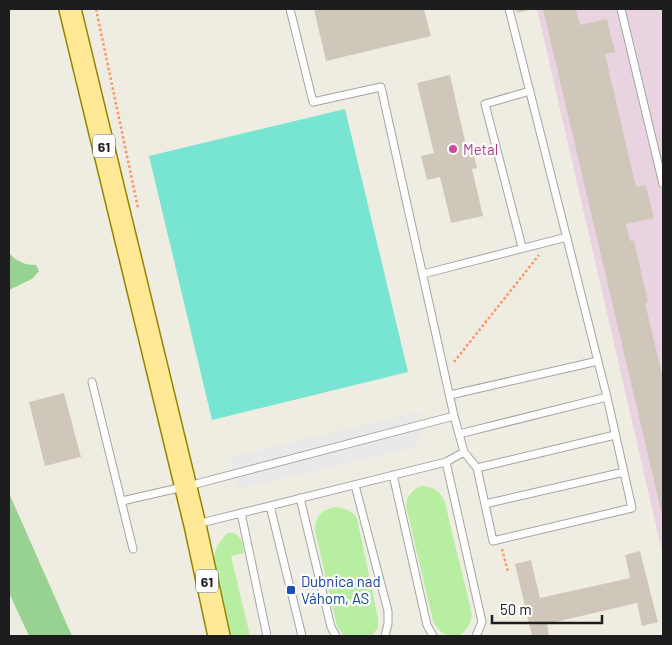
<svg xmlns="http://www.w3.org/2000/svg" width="672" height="645" font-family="Barlow,sans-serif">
	<rect width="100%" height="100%" fill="#efede1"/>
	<path fill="#e9d3e0" d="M537 9H663V556Z"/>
	<path fill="#b8eea2" d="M422 486C433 487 438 490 444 499L472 614C469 640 445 645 433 621L406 506C407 496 412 489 422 486Z
		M335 507C345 508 351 510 357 518L378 618V628L371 636H344L337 626 315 531C314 517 322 510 335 507Z
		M227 533C240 531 243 542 244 553L231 556 250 636H230L213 560 217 546Z"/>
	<path fill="#98d292" d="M9 253C17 262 25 265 36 265L39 271 32 279 9 290Z
		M9 493 72 636H29L9 593Z"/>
	<path fill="#78e5d2" d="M345 109 408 372 212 420 149 156Z"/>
	<path fill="#e9e9e9" d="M420 411 425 430 415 447 239 489 231 457Z"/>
	<path fill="#cfc8ba" d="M314 9H424L431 36 326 61Z
		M516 9H533L517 13Z
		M543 9H576L580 25 607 19 615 52 605 54 636 187 646 185 654 218 626 224 630 241 634 240 648 302 645 303 663 379V519Z
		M450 75 466 145 471 143 477 168 472 169 483 216 451 223 440 177 427 180 421 156 434 153 417 83Z
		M64 393 81 457 45 466 29 402Z
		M640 551 658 622 642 626 637 603 547 624 549 636H532L515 564 531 560 540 598 630 578 625 555Z"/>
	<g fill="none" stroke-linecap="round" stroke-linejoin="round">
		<g stroke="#a4a4a4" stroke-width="9">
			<path id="service" d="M290 9 313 102 381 87 454 416 464 452 477 468 493 541 632 508 607 397 509 9
				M621 9 663 184
				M522 247 485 104 530 91
				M423 274 567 237
				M92 382 133 549
				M450 395 598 361
				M459 434 607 397
				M446 462 482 622 476 636
				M477 468 615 435
				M393 475 427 625 433 636
				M355 485 388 611V624L385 636
				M300 498 331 627 336 636
				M122 501 196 484 454 416
				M485 504 624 472
				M270 506 302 636
				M241 513 267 636
				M197 524 446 462 464 452"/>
		</g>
		<g stroke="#958300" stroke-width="24">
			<path id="primary" d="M70 9 195 525 219 636"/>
		</g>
		<path stroke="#ff9362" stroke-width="2.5" stroke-dasharray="2.5 2.5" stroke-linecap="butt" d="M96 9 138 208
			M454 362 539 255
			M502 549 508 572"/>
		<use href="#service" stroke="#fff" stroke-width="7"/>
		<use href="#primary" stroke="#ffe896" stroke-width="21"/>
	</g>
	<circle fill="#d1479c" stroke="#fff" stroke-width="2" cx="453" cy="149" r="5"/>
	<rect fill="#1a4fb4" stroke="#fff" stroke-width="2" x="286" y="585" width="10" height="10" rx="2.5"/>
	<g text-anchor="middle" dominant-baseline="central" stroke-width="4.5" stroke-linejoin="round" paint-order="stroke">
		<g fill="#fff" stroke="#616161" stroke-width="1">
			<rect x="93" y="134.5" width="22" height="23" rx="4"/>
			<rect x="196" y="569.5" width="22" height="23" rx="4"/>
		</g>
		<g font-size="14" font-weight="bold" fill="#1d1d1d">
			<text x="104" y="146">61</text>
			<text x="207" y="581">61</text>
		</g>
		<g font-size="15" fill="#b23c85" stroke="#fff" text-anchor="start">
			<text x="463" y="149">Metal</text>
		</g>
		<g font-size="15" fill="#164399" stroke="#fff" text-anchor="start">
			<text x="301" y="581">Dubnica nad<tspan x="301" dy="17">Váhom, AS</tspan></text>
		</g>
	</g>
	<rect width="672" height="645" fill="none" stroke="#1d1d1d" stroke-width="20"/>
	<path d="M492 615v8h110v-8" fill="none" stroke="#1d1d1d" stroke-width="2.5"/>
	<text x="500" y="615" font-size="15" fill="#1d1d1d" stroke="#ffffff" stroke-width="4" paint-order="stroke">50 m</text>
</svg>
